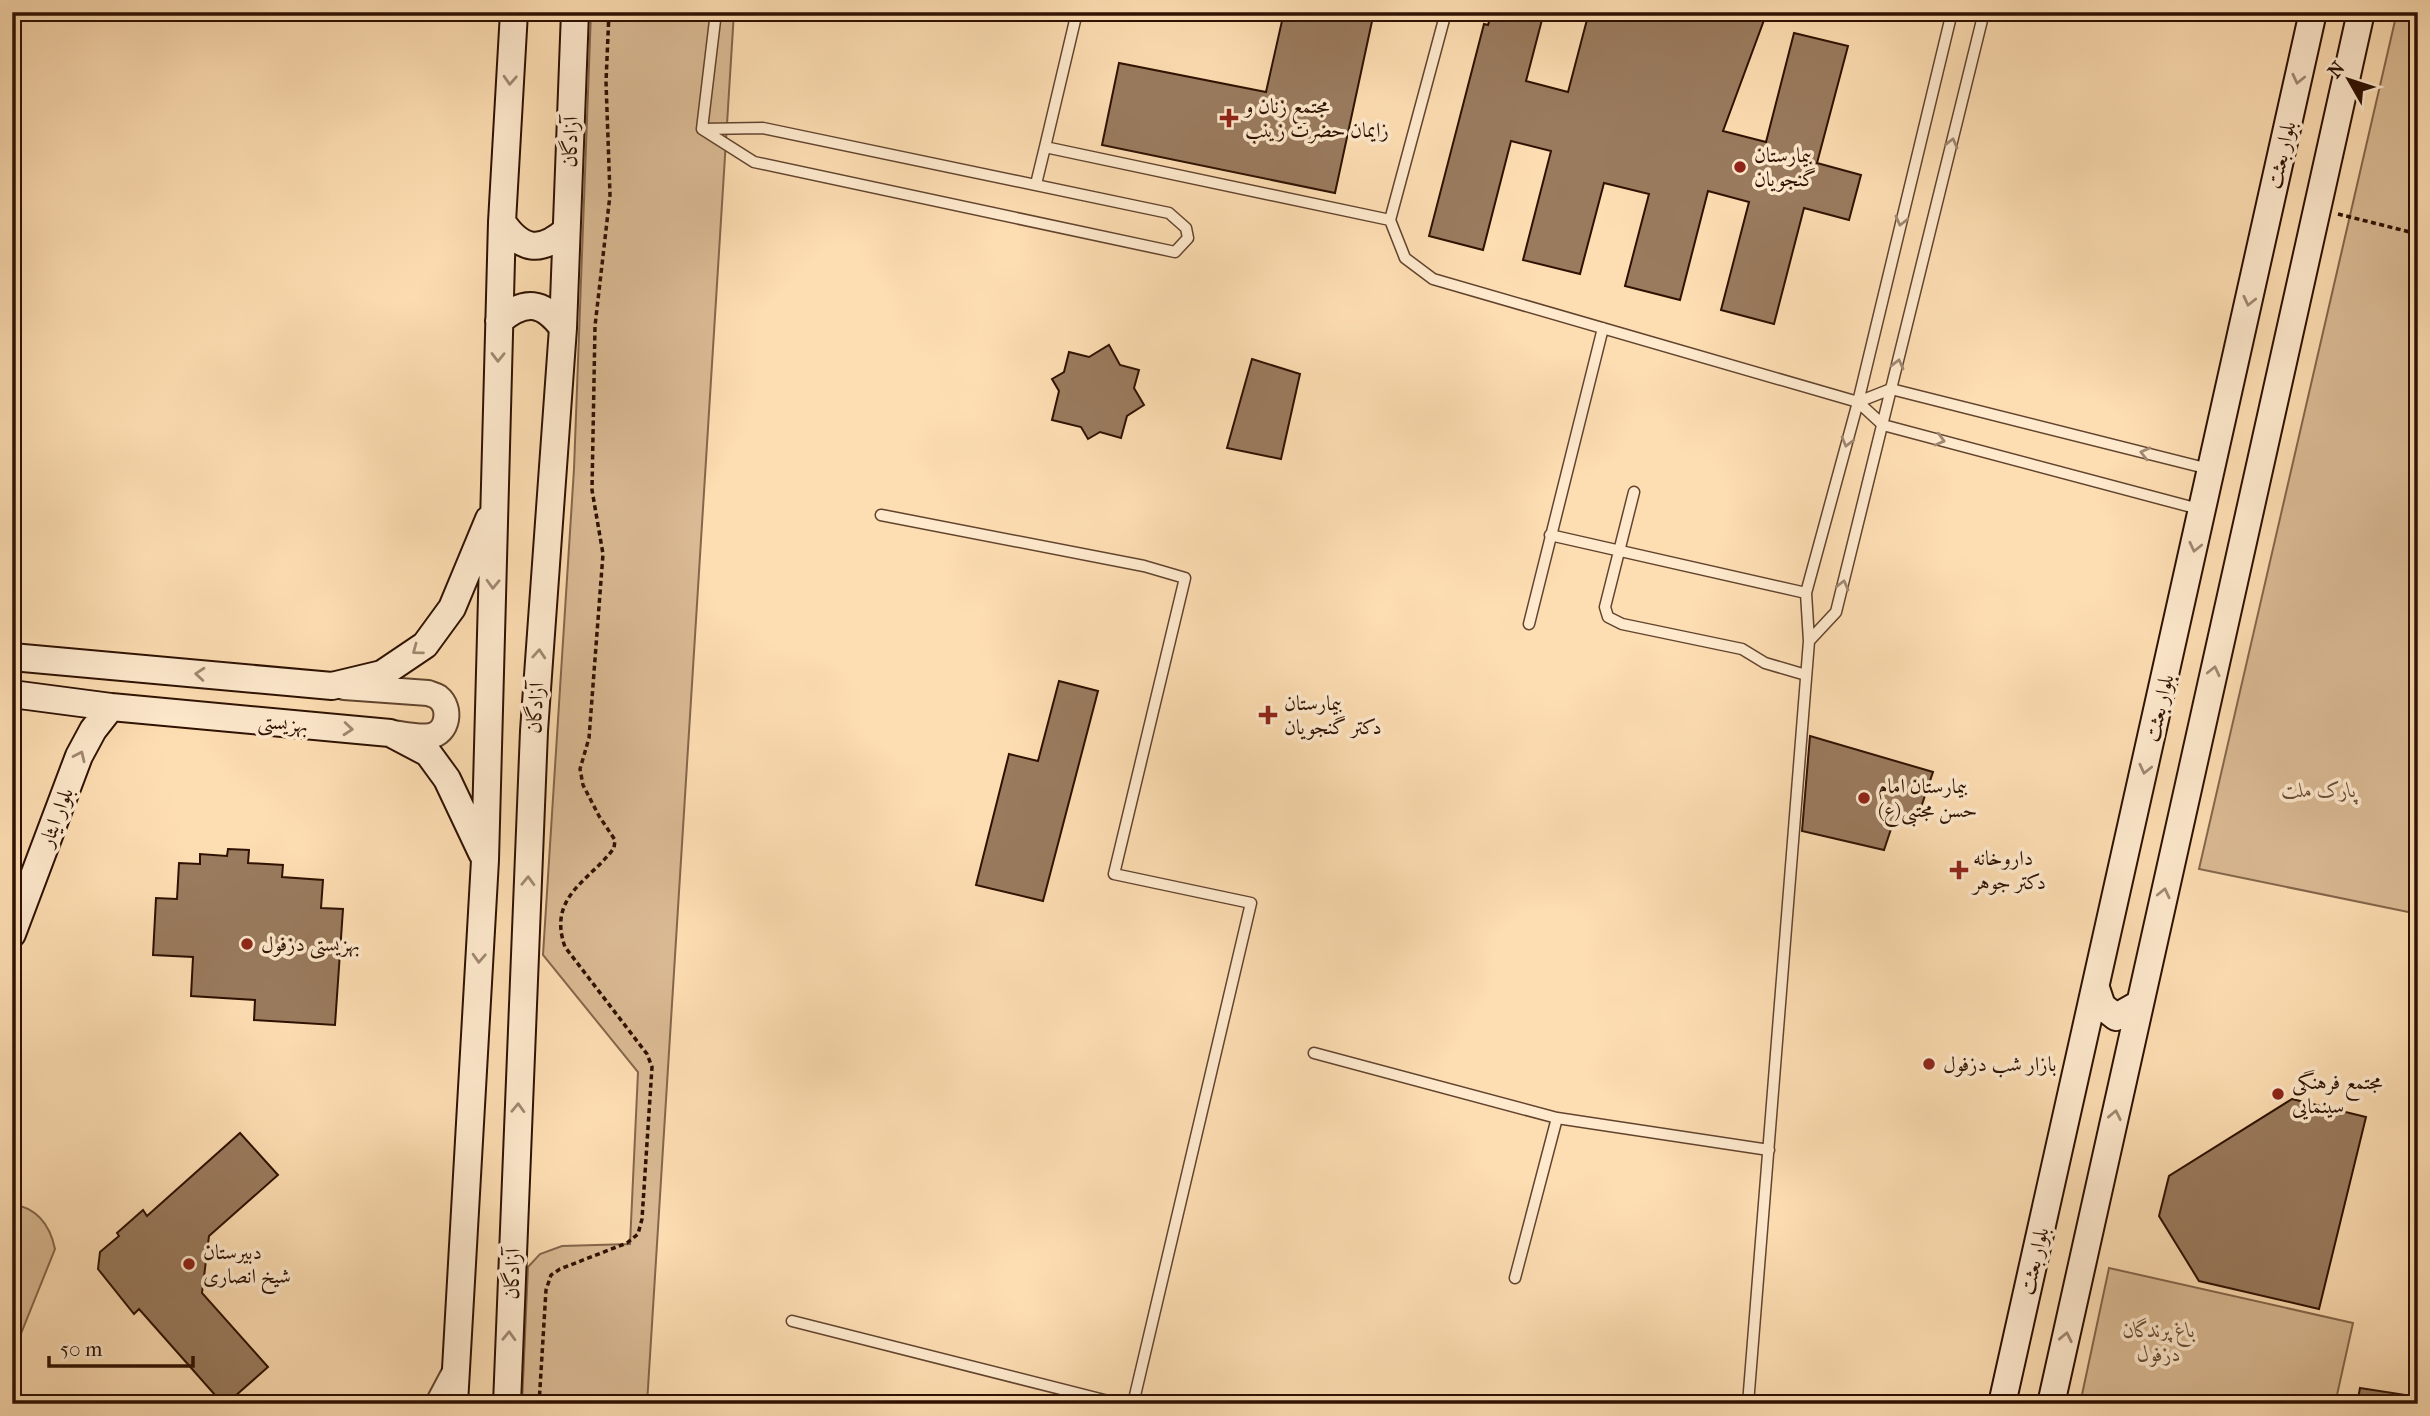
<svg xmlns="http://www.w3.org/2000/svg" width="2430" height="1416" font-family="'IM FELL French Canon',Amiri,serif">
	<rect width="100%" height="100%" fill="#fdddb2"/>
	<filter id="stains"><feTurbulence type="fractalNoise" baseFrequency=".00286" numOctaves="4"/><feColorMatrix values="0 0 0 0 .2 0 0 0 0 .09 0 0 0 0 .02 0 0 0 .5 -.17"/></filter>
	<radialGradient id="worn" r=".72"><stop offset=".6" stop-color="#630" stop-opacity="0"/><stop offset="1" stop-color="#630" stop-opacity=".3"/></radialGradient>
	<path fill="#daba94" stroke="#84664b" stroke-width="2" d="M591 12H734L647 1404H522L528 1267 540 1254 562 1246 630 1244 638 1072 543 955 574 469Z
		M2397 12H2418V914L2199 869Z
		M12 1204C38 1208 50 1225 55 1249L12 1356Z
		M2109 1268 2353 1323 2335 1404H2080Z"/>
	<path fill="#9a7b5e" stroke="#2e1102" stroke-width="2" d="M1284 12H1374L1335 193 1102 145 1119 63 1266 92Z
		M1492 12H1544L1526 81 1568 92 1589 12H1767L1723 131 1766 142 1794 33 1848 46 1817 163 1861 175 1849 220 1804 208 1774 324 1721 310 1749 202 1708 191 1680 300 1625 286 1649 194 1604 183 1580 274 1523 260 1551 151 1511 141 1483 250 1429 236 1484 24 1488 25Z
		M1109 345 1120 365 1139 370 1134 388 1144 405 1127 416 1121 438 1100 432 1088 439 1081 427 1052 420 1059 391 1052 379 1064 372 1069 352 1089 357Z
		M1252 359 1300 374 1281 459 1227 448Z
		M1059 681 1098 691 1043 901 976 885 1009 754 1038 761Z
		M1810 736 1933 772 1915 825 1892 826 1884 850 1802 831Z
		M228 849 249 850 248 863 283 865 282 877 323 880 321 908 343 909 335 1025 254 1020 255 1000 191 996 193 957 153 955 156 898 177 899 179 863 200 864V854L227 856Z
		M2292 1099 2366 1117 2319 1309 2199 1281 2159 1216 2169 1176Z
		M240 1133 278 1175 209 1236 202 1293 268 1367 226 1404H223L139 1309 134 1314 98 1269 100 1252 119 1236 117 1233 143 1210 147 1216Z
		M2360 1388 2406 1395V1404H2357Z"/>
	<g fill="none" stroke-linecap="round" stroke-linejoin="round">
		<g stroke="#62442e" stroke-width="13">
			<path id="service" d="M1446 12 1390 220 1405 258 1433 279 1858 402 1883 425 2199 509
				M763 128 1169 213 1186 228 1188 238 1175 252 754 162 702 129Z
				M702 129 716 12
				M1045 147 1077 12
				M1036 184 1045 147 1390 220
				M1858 402 1891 389 2209 469
				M1634 492 1605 607 1608 617 1622 624 1742 649 1765 663 1806 675
				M881 515 1144 566 1185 578 1114 874 1251 903 1133 1404
				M1550 535 1806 593
				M1529 624 1603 328
				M1809 641 1836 612 1984 12
				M1314 1053 1557 1118 1769 1150
				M1515 1278 1557 1118
				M792 1321 1120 1404
				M1748 1404 1809 641 1806 593 1858 402 1952 12"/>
		</g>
		<g stroke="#62442e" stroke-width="23">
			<path id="minor" d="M435 1404 452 1372"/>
		</g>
		<g stroke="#62442e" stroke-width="28">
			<path id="tertiary" d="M344 687 428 693C431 694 435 695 438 697 452 708 448 733 430 736 418 738 403 734 391 733"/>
		</g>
		<g stroke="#2e1102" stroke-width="30">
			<path id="secondary" d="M502 222C522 251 540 253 566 231
				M499 321C525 299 543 301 563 328
				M12 657 332 686 382 674 425 645 452 608 489 519
				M12 694 111 707 390 733 428 753 447 779 482 853
				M12 934 79 756 93 730 111 707
				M2096 988 2102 1006 2116 1017 2139 1004
				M454 1404 485 860 502 222 514 12
				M507 1404 534 731 563 328 575 12
				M2002 1404 2313 12
				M2051 1404 2361 12"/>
		</g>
		<path stroke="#2e1102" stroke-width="3.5" stroke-dasharray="5 3.5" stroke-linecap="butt" d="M2338 214 2418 234
			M539 1404 546 1290 551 1275 560 1269 627 1243 638 1234 642 1219 652 1067 647 1054 565 947C547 896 590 881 614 848L615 840 599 816 583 785 580 769 589 738 603 554 592 490 595 326 610 195 606 82 609 12"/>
		<use href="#service" stroke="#fee9cd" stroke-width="10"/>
		<use href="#minor" stroke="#fee9cd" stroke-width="19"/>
		<use href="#tertiary" stroke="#fee9cd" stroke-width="24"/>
		<use href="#secondary" stroke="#fee9cd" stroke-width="26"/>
	</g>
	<defs><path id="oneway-chevron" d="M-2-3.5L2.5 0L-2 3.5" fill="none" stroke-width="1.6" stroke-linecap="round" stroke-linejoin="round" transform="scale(1.75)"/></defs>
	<g stroke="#a08872">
		<use href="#oneway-chevron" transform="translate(2298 79) rotate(103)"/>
		<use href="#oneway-chevron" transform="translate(510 80) rotate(93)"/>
		<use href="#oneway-chevron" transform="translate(1952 143) rotate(-76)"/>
		<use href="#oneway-chevron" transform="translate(1901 221) rotate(104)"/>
		<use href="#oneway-chevron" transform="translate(2249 301) rotate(103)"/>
		<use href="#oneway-chevron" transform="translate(498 357) rotate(91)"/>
		<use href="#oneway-chevron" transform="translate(1898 364) rotate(-76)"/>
		<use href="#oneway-chevron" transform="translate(1940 440) rotate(15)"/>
		<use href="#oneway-chevron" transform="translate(1847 442) rotate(105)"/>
		<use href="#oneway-chevron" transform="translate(2145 453) rotate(-166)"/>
		<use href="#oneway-chevron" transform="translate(2195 547) rotate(103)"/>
		<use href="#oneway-chevron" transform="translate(493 584) rotate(92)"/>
		<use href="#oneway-chevron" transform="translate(1843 585) rotate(-76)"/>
		<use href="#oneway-chevron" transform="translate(417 650) rotate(143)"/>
		<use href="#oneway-chevron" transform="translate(539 654) rotate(-86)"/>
		<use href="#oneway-chevron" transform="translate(2214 671) rotate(-77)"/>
		<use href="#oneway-chevron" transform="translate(200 674) rotate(-175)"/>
		<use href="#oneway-chevron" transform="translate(348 729) rotate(5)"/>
		<use href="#oneway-chevron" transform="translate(80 756) rotate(-65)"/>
		<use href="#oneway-chevron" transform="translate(2145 769) rotate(103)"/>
		<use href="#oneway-chevron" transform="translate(528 881) rotate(-88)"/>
		<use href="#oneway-chevron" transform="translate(2164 893) rotate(-77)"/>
		<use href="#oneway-chevron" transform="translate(479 958) rotate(93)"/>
		<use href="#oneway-chevron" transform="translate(518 1108) rotate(-88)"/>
		<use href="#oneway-chevron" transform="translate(2115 1115) rotate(-78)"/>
		<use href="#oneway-chevron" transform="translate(509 1336) rotate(-88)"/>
		<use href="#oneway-chevron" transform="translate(2066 1337) rotate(-78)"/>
	</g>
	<g fill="#8f2418" stroke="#fee9cd" stroke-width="2.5">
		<path d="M1225.5 107.5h7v7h7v7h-7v7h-7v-7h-7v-7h7z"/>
		<circle cx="1740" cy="167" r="7"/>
		<path d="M1264.5 704.5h7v7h7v7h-7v7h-7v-7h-7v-7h7z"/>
		<circle cx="1864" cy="798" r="7"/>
		<path d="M1955.5 859.5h7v7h7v7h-7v7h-7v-7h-7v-7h7z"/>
		<circle cx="247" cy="944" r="7"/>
		<circle cx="1929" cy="1064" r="7"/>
		<circle cx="2278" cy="1094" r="7"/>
		<circle cx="189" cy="1264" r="7"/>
	</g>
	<g text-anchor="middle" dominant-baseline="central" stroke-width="7" stroke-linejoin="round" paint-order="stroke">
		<g font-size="21" fill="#2e1102" stroke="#fee9cd" text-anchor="start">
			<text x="1245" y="106">مجتمع زنان و<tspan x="1245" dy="24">زایمان حضرت زینب</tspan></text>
			<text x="1754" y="155">بیمارستان<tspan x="1754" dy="24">گنجویان</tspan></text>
			<text x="1284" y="703">بیمارستان<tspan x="1284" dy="24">دکتر گنجویان</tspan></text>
			<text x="1878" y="786">بیمارستان امام<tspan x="1878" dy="24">حسن مجتبی(ع)</tspan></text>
			<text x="1973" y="858">داروخانه<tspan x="1973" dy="24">دکتر جوهر</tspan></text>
			<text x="261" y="944">بهزیستی دزفول</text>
			<text x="1943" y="1064">بازار شب دزفول</text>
			<text x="2292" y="1082">مجتمع فرهنگی<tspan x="2292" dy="24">سینمایی</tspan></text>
			<text x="203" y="1252">دبیرستان<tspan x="203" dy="24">شیخ انصاری</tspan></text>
		</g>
		<g font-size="21" fill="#2e1102" stroke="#fee9cd">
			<text transform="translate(570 142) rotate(-88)">آزادگان</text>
			<text transform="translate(2281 155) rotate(-77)">بلوار بعثت</text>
			<text transform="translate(535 708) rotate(-86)">آزادگان</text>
			<text transform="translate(2159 708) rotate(-77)">بلوار بعثت</text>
			<text transform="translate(283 723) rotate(5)">بهزیستی</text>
			<text transform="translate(56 817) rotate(-69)">بلوار ایثار</text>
			<text transform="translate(2034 1261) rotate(-77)">بلوار بعثت</text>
			<text transform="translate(512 1274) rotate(-88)">آزادگان</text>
		</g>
		<g font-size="21" font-style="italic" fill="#6a4c35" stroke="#fee9cd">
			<text x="2319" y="790">پارک ملت</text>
			<text x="2159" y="1330">باغ پرندگان<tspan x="2159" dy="24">دزفول</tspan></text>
		</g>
	</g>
	<rect width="2430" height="1416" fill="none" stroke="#fdddb2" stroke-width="42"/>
	<rect x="14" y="14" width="2402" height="1388" fill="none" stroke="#2e1102" stroke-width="3.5"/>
	<rect x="21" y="21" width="2388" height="1374" fill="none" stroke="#2e1102" stroke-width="2"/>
	<g transform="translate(2349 80) rotate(309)" stroke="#fee9cd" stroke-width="5" paint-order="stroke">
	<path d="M0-5L12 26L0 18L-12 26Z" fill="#2e1102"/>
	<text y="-10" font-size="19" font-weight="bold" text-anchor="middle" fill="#2e1102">N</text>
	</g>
	<path d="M49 1356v10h144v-10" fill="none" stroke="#2e1102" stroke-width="3.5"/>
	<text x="60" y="1356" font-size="21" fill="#2e1102" stroke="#fee9cd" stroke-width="5" paint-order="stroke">50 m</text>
	<rect width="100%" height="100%" filter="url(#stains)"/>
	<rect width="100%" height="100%" fill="url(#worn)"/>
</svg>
